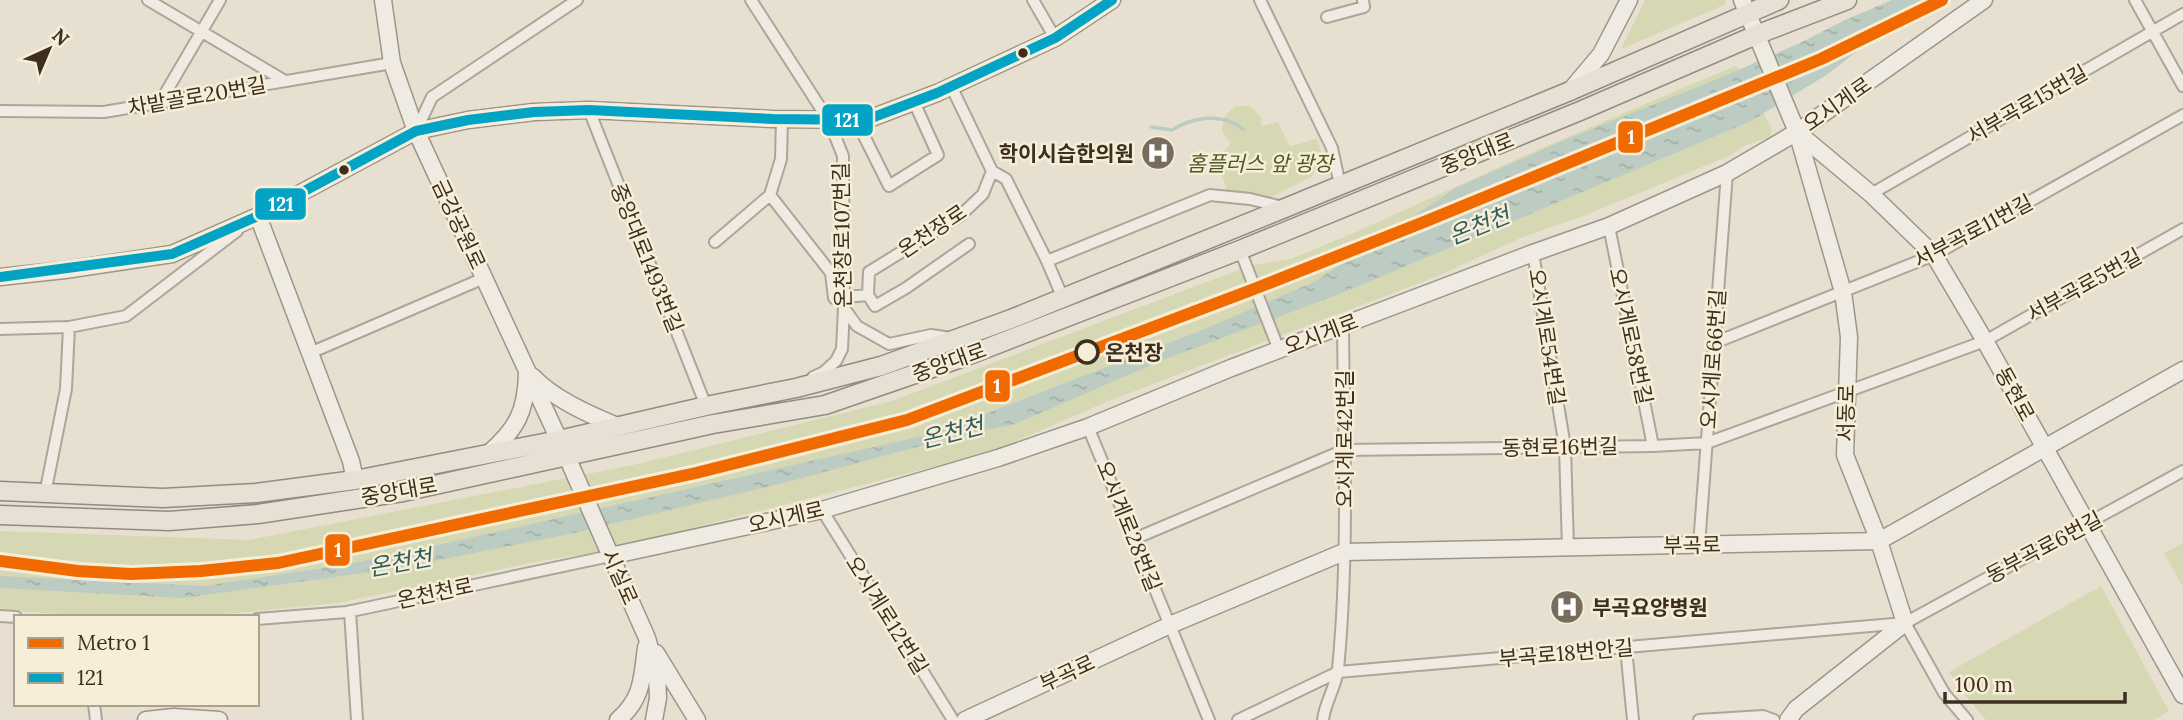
<svg xmlns="http://www.w3.org/2000/svg" width="2183" height="720" font-family="Lora,'Noto Sans KR',serif">
	<defs>
		<pattern id="water-ripples" width="26" height="14" patternUnits="userSpaceOnUse" patternTransform="scale(1.75)"><rect width="26" height="14" fill="#bcccc2"/><path d="M2 4q2-2 4 0t4 0M15 11q2-2 4 0t4 0" fill="none" stroke="#a2b0a6"/></pattern>
	</defs>
	<rect width="100%" height="100%" fill="#e7e0d1"/>
	<path fill="#d6d7b3" d="M1645 0H1725L1726 4 1621 49Z
		M1735 66 1740 69 1772 129 1770 137 1746 145 1729 156 1586 215 1523 237 1438 276 1111 400 988 453 602 551 540 561 338 603 193 617H106L0 610V531L249 540 633 465 892 401 1249 266 1291 259 1356 232 1537 150Z
		M1235 106H1250L1260 116 1262 126 1278 122 1290 147 1317 138 1323 158 1311 177 1263 201 1227 190 1217 160 1231 143 1222 131 1224 117Z
		M2183 543V587L2164 553Z
		M2101 586 2169 711 2154 720H1986L1962 692 1949 672Z"/>
	<path fill="url(#water-ripples)" d="M1892 0H1922L1828 74 1749 122 1337 295 1163 360 1015 424 946 439 791 481 574 533 399 568 183 598 0 588V576L204 586 343 565 429 547 936 433 1195 333 1314 282 1456 188 1567 139 1720 78 1802 42 1843 21Z"/>
	<g fill="none" stroke-linecap="round" stroke-linejoin="round">
		<path stroke="#bcccc2" stroke-width="3.5" d="M1151 127 1172 130C1192 117 1223 112 1243 129"/>
		<g stroke="#ada599" stroke-width="14">
			<path id="street" d="M148 0 285 81
				M751 0 829 121 843 156 844 308 842 349 836 361 824 372 813 377
				M1033 0 1055 38
				M1260 0 1332 148 1340 185
				M2135 0 2183 86
				M1327 17 1364 7 1363 0
				M159 104 220 0
				M589 110 706 406
				M0 111 104 112 392 63
				M782 119 781 159 770 195 831 273 834 298 868 295 869 272 961 215 983 194 992 171 951 86
				M856 120 889 186 938 155 914 102
				M416 131 432 97 577 0
				M992 171 1006 179 1047 261 1062 296
				M1871 194 2183 14
				M1609 226 1653 446
				M715 242 770 195
				M1240 250 1279 350
				M1533 253 1565 447 1568 548
				M1047 261 1210 195 1250 199 1283 207
				M868 295 875 306 906 288 969 244
				M844 308 857 326 889 344 931 335 951 338
				M0 329 69 327 126 316 237 231
				M1714 343 1934 255 2183 115
				M310 353 484 278
				M1088 427 1209 720
				M45 494 66 389 69 327
				M822 510 953 720
				M1134 539 1344 450 1653 446 1707 443 1985 341 2183 229
				M1699 545 1727 173
				M350 611 357 720
				M0 616 16 617
				M257 619 347 612 610 556
				M1905 623 1944 693 1967 720
				M1626 648 1633 720
				M94 704 96 720
				M1238 720 1338 672 1905 623 2183 471
				M1323 720C1325 702 1336 687 1338 669 1349 555 1344 440 1343 326
				M1699 720 1763 716 1774 720"/>
		</g>
		<g stroke="#9c958a" stroke-width="19">
			<path id="secondary" d="M383 0 392 63 416 131 567 457 647 638 657 674 658 698 654 720
				M1742 0 1797 132 1843 292 1849 337 1845 455 1879 541 1905 623 1796 709 1788 720
				M1570 91 1601 54 1629 0
				M1797 132 1871 194 1934 255 1985 341 2183 695
				M258 216 351 461 355 480
				M0 277 65 270 172 254 258 216 416 131 468 120 534 112 589 110 773 119 866 120 937 93 1055 38 1112 0
				M532 376C554 399 588 414 617 426
				M488 454C517 429 526 411 527 374
				M610 556 822 510 998 458 1088 427 1231 368 1533 253 1609 226 1727 173 1797 132 1984 0
				M656 653 697 720
				M146 720 174 717 219 720
				M618 720C643 698 642 678 646 647
				M965 720 1170 625 1344 552 1879 541 2183 370"/>
		</g>
		<g stroke="#928b80" stroke-width="21">
			<path id="primary" d="M0 491 163 498 256 493 355 480 559 440 706 406 796 388 881 366 1011 319 1285 208 1570 91 1779 0
				M0 515 169 521 258 514 403 492 713 424 825 405 964 357 1240 250 1580 111 1756 35 1847 0"/>
		</g>
		<use href="#street" stroke="#efebe3" stroke-width="10"/>
		<use href="#secondary" stroke="#efebe3" stroke-width="16"/>
		<use href="#primary" stroke="#e6e1d4" stroke-width="18"/>
		<g stroke="#f7eed8" stroke-width="16">
			<path id="bus-1" d="M0 277 172 254 258 216 416 131 468 120 534 112 589 110 773 119 866 120 937 93 1055 38 1112 0"/>
		</g>
		<use href="#bus-1" stroke="#03a3c5" stroke-width="10"/>
		<g stroke="#f7eed8" stroke-width="18">
			<path id="metro-1" d="M0 561 78 571 131 574 201 571 278 563 696 473 907 420 1254 289 1424 222 1821 59 1942 0"/>
		</g>
		<use href="#metro-1" stroke="#f06a00" stroke-width="12"/>
	</g>
	<defs>
		<g id="hospital-disc" transform="scale(1.75)"><circle r="9.5" fill="#786c5e" stroke="#f7eed8"/><path d="M-5-5h3v3.5h4V-5h3V5h-3V1.5h-4V5h-3Z" fill="#fff"/></g>
	</defs>
	<g fill-rule="evenodd">
		<use href="#hospital-disc" x="1158" y="153"/>
		<use href="#hospital-disc" x="1567" y="607"/>
	</g>
	<g fill="#3d2e20" stroke="#f7eed8" stroke-width="2.5">
		<circle cx="1023" cy="53" r="6"/>
		<circle cx="344" cy="170" r="6"/>
	</g>
	<circle fill="#f7eed8" stroke="#3d2e20" stroke-width="3.5" cx="1087" cy="352" r="11"/>
	<g text-anchor="middle" dominant-baseline="central" stroke-width="5" stroke-linejoin="round" paint-order="stroke">
		<g font-size="21" fill="#3d2e20" stroke="#f7eed8">
			<text transform="translate(197 96) rotate(-10)">차밭골로20번길</text>
			<text transform="translate(1837 104) rotate(-35)">오시게로</text>
			<text transform="translate(2027 104) rotate(-30)">서부곡로15번길</text>
			<text transform="translate(1477 153) rotate(-22)">중앙대로</text>
			<text transform="translate(459 224) rotate(65)">금강공원로</text>
			<text transform="translate(932 231) rotate(-34)">온천장로</text>
			<text transform="translate(1973 231) rotate(-28)">서부곡로11번길</text>
			<text transform="translate(842 235) rotate(-91)">온천장로107번길</text>
			<text transform="translate(647 258) rotate(68)">중앙대로1493번길</text>
			<text transform="translate(2084 285) rotate(-29)">서부곡로5번길</text>
			<text transform="translate(1321 334) rotate(-21)">오시게로</text>
			<text transform="translate(1631 336) rotate(78)">오시게로58번길</text>
			<text transform="translate(1547 337) rotate(81)">오시게로54번길</text>
			<text transform="translate(1713 359) rotate(-86)">오시게로66번길</text>
			<text transform="translate(949 362) rotate(-20)">중앙대로</text>
			<text transform="translate(2015 394) rotate(61)">동현로</text>
			<text transform="translate(1846 413) rotate(-89)">서동로</text>
			<text transform="translate(1344 439) rotate(-90)">오시게로42번길</text>
			<text transform="translate(1560 447) rotate(-1)">동현로16번길</text>
			<text transform="translate(399 491) rotate(-10)">중앙대로</text>
			<text transform="translate(786 517) rotate(-13)">오시게로</text>
			<text transform="translate(1129 526) rotate(68)">오시게로28번길</text>
			<text transform="translate(1692 545) rotate(-1)">부곡로</text>
			<text transform="translate(2044 547) rotate(-28)">동부곡로6번길</text>
			<text transform="translate(620 577) rotate(66)">시실로</text>
			<text transform="translate(435 593) rotate(-12)">온천천로</text>
			<text transform="translate(887 615) rotate(58)">오시게로12번길</text>
			<text transform="translate(1566 653) rotate(-5)">부곡로18번안길</text>
			<text transform="translate(1067 673) rotate(-25)">부곡로</text>
		</g>
		<g font-size="21" font-weight="bold" fill="#3d2e20" stroke="#f7eed8" text-anchor="end">
			<text x="1134" y="153">학이시습한의원</text>
			<text x="1592" y="607" text-anchor="start">부곡요양병원</text>
		</g>
		<g font-size="21" font-style="italic" fill="#4d5a26" stroke="#f7eed8">
			<text x="1260" y="163">홈플러스 앞 광장</text>
		</g>
		<g font-size="21" font-weight="bold" fill="#3d2e20" stroke="#f7eed8" text-anchor="start">
			<text x="1105" y="352">온천장</text>
		</g>
		<g font-size="23" font-style="italic" fill="#2f5d5a" stroke="#f7eed8">
			<text transform="translate(1479 225) rotate(-22)">온천천</text>
			<text transform="translate(952 432) rotate(-14)">온천천</text>
			<text transform="translate(400 562) rotate(-10)">온천천</text>
		</g>
	</g>
	<g stroke="#f7eed8" stroke-width="2.5">
		<rect x="821" y="103" width="53" height="34" rx="7" fill="#03a3c5"/>
		<rect x="1617" y="120" width="27" height="34" rx="7" fill="#f06a00"/>
		<rect x="254" y="187" width="53" height="34" rx="7" fill="#03a3c5"/>
		<rect x="984" y="369" width="27" height="34" rx="7" fill="#f06a00"/>
		<rect x="324" y="533" width="27" height="34" rx="7" fill="#f06a00"/>
	</g>
	<g font-size="19" text-anchor="middle" font-weight="bold" fill="#fff">
		<text x="847" y="127">121</text>
		<text x="1631" y="144">1</text>
		<text x="281" y="211">121</text>
		<text x="997" y="393">1</text>
		<text x="338" y="557">1</text>
	</g>
	<rect x="14" y="615" width="245" height="91" fill="#f7eed8" stroke="#ada18e" stroke-width="2"/>
	<rect x="28" y="638" width="35" height="10" fill="#f06a00" stroke="#ada18e" stroke-width="2"/>
	<text x="77" y="650" font-size="21" fill="#3d2e20">Metro 1</text>
	<rect x="28" y="673" width="35" height="10" fill="#03a3c5" stroke="#ada18e" stroke-width="2"/>
	<text x="77" y="685" font-size="21" fill="#3d2e20">121</text>
	<g transform="translate(49 49) rotate(44)" stroke="#f7eed8" stroke-width="5" paint-order="stroke">
	<path d="M0-5L12 26L0 18L-12 26Z" fill="#3d2e20"/>
	<text y="-10" font-size="19" font-weight="bold" text-anchor="middle" fill="#3d2e20">N</text>
	</g>
	<path d="M1945 692v10h180v-10" fill="none" stroke="#3d2e20" stroke-width="3.5"/>
	<text x="1955" y="692" font-size="21" fill="#3d2e20" stroke="#f7eed8" stroke-width="5" paint-order="stroke">100 m</text>
</svg>
